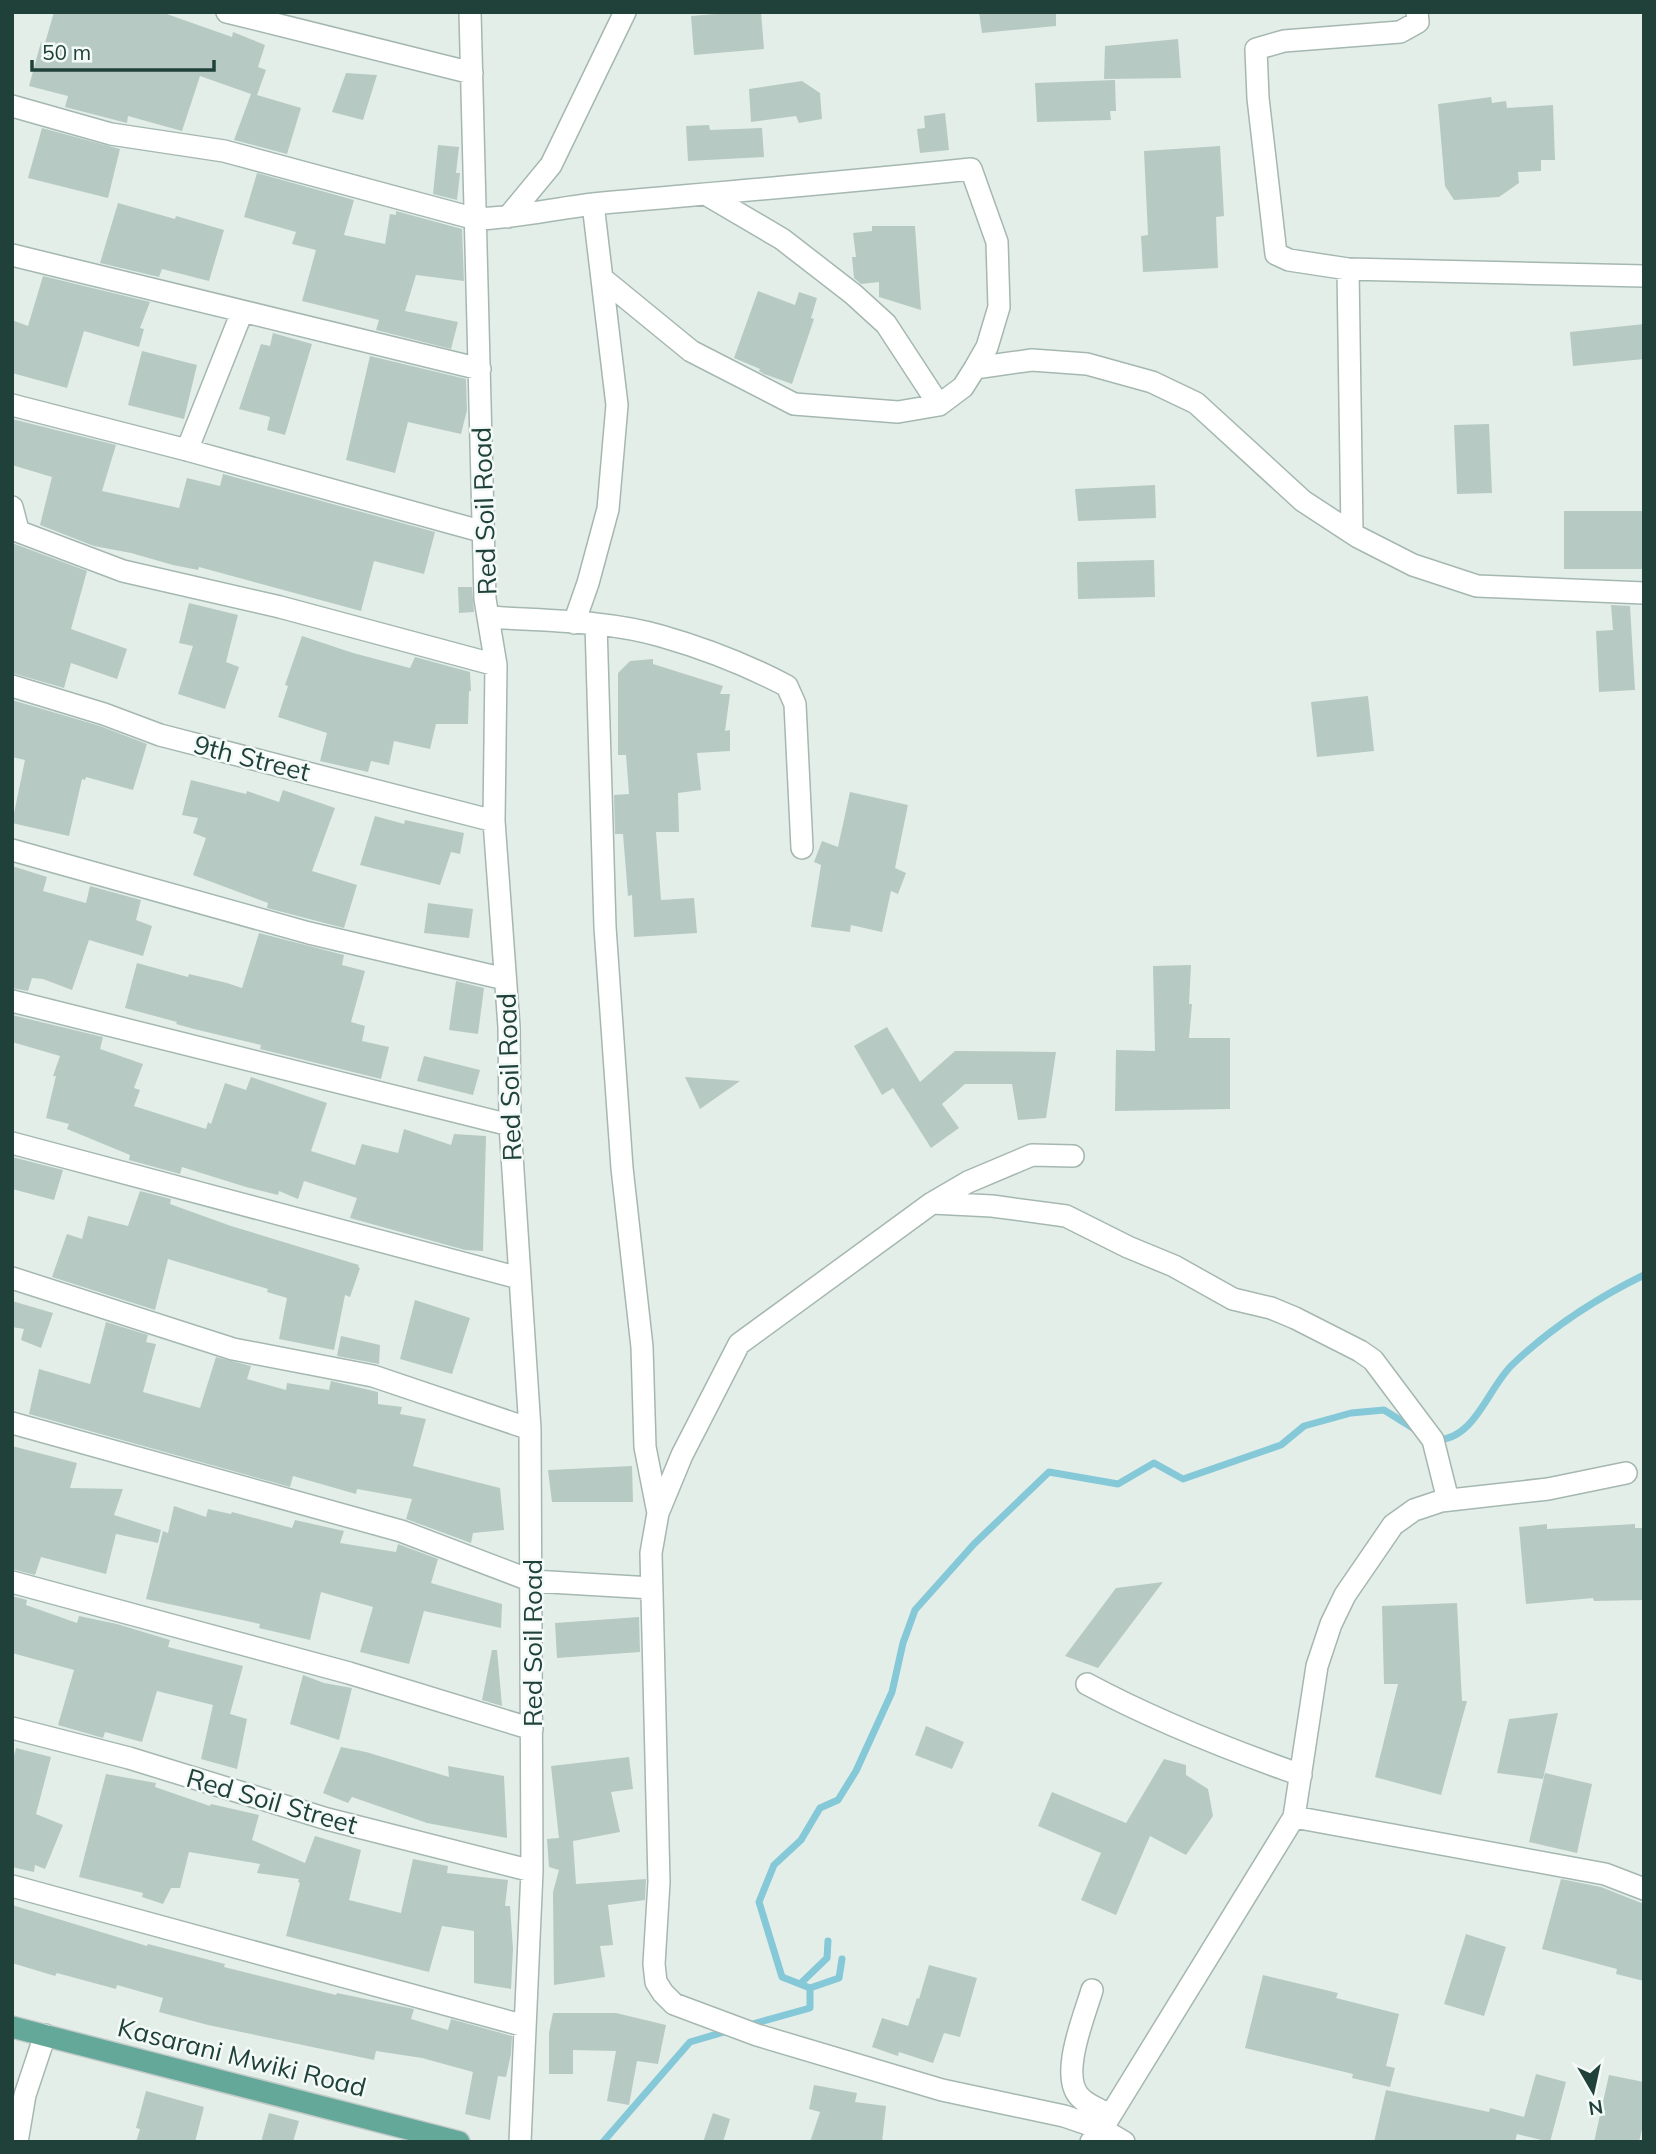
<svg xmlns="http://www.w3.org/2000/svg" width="1656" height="2154" font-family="Mulish,sans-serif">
	<rect width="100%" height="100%" fill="#e3eee9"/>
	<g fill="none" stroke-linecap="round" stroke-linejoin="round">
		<path stroke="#85c8d8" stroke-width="7" d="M1435 1440C1475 1441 1488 1387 1513 1364 1551 1328 1597 1298 1644 1275
			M800 1984 827 1958 828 1941
			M810 1988 839 1978 842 1959
			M749 2025 810 2008V1988L782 1977 759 1902 774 1865 801 1840 820 1808 838 1800 856 1771 892 1692 903 1643 915 1610 974 1544 1049 1472 1118 1484 1154 1463 1183 1479 1281 1445 1304 1426 1351 1413 1384 1410 1416 1430
			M603 2142 690 2042 731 2030"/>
	</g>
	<path fill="#b7c9c3" d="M54 12H161L232 37 233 32 265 45 258 67 266 70 257 95 301 108 287 154 234 140 251 94 200 76 182 131 128 116 127 123 65 107 68 96 29 86 41 42 45 43Z
		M739 12H761L764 49 694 55 691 16Z
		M979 12H1056V26L982 33Z
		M1178 39 1181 78 1104 79 1105 46Z
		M346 73 377 75 363 120 332 112Z
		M1115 80 1116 111H1110L1111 120 1037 122 1035 83Z
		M802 81 820 93 822 119 799 123 796 116 751 122 749 89Z
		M1491 97 1492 103 1506 101 1507 108 1553 105 1555 160H1541V171L1518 172 1519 183 1499 197 1454 200 1445 186 1438 104Z
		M945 113 949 150 920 153 917 129 925 128 924 116Z
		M709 125 710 130 762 128 764 157 688 161 686 126Z
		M42 128 120 149 108 198 28 178Z
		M438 145 459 147 456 173H460L457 200 433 194Z
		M1220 146 1224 216 1216 217 1218 268 1143 272 1141 236 1148 235 1144 151Z
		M257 173 354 200 344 235 385 244 390 214 396 215V211L462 229 464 281 416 275 405 311 458 322 451 349 376 330 379 320 302 301 316 250 292 244 296 232 244 217Z
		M118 203 175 219 176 216 224 230 209 281 162 269 159 277 100 263Z
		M872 226H915L921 310 879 297V282L861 284 854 278 852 257H856L853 233 872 231Z
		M43 276 150 302 140 328 144 329 139 347 84 331 67 388 12 373V320L28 326Z
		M758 291 795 305 799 292 817 298 811 318 814 319 792 384 764 374 759 371 760 369 734 358Z
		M1644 324V359L1573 366 1570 332Z
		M273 333 312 344 285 435 267 430 270 417 239 409 261 344 270 346Z
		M142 351 197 365 184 419 128 405Z
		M370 356 466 379 467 410 461 434 408 422 395 473 346 460Z
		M12 419 116 445 102 491 179 508 187 478 220 486 223 474 435 532 424 574 374 561 361 611 199 567 198 570 173 565 131 553 94 546 40 525 52 477 12 465Z
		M1489 424 1492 493 1457 494 1454 425Z
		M1155 485 1156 518 1078 521 1075 489Z
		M1564 511H1644V569H1564Z
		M12 543 87 571 71 629 127 649 117 679 71 663 64 688 12 673Z
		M1154 560 1155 597 1078 599 1077 562Z
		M458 587H472L474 612 459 613Z
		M189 603 238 615 226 662 239 667 225 709 178 694 193 646 179 643Z
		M1611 605 1630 606 1635 690 1599 692 1596 631 1613 630Z
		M302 636 353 653 410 668 415 657 470 672 471 691H469L468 724H436L430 749 394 741 389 765 371 761 368 772 320 761 327 733 278 717 288 686 285 685Z
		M653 659V664L723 686 720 694H730L725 731 730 730V751L697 753 701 790 678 793 679 832H656L661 900 694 898 697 933 634 937 632 895 628 896 623 834H615L614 795 629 794 626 755H618V673L630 661Z
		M1368 696 1374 751 1317 757 1311 702Z
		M12 700 100 726 147 744 133 790 86 777 85 780 82 779 69 836 12 823 25 760 12 757Z
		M191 780 246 794 247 791 279 802 283 790 335 808 312 871 357 885 344 928 267 908 268 903 193 875 206 838 193 833 198 818 182 815Z
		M850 792 908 805 895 868 906 873 898 894 891 891 882 932 851 925 850 932 811 927 821 865 814 862 822 841 838 847Z
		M375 816 404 824 405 820 464 833 460 854 451 852 440 885 360 865Z
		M12 866 47 877 43 891 86 903 90 886 141 900 136 920 152 926 143 956 89 940 72 990 43 979 32 978 28 991 12 988Z
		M428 903 473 909 469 938 424 933Z
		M259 933 344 955 342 965 365 971 351 1022 365 1026 362 1041 389 1047 381 1079 260 1049 261 1045 194 1029 176 1024 177 1022 125 1008 137 963 188 977 189 974 227 983 242 988Z
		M1191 965 1189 1004H1192L1189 1038H1230V1109L1115 1111 1116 1050 1155 1051 1153 966Z
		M456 981 484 988 478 1034 449 1030Z
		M12 1015 103 1037 100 1049 143 1064 134 1088 140 1090 134 1106 206 1129 208 1122 211 1124 225 1083 246 1090 251 1077 327 1103 311 1151 355 1165 362 1144 398 1153 404 1129 451 1145 454 1134 486 1136 483 1251 465 1250 350 1218 357 1198 304 1181 298 1199 279 1191 278 1195 246 1187 182 1167 180 1174 129 1160 130 1155 67 1129 69 1124 46 1118 56 1076H53L60 1056 12 1042Z
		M887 1027 920 1082 955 1051 1056 1052 1046 1118 1018 1120 1012 1084H965L942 1104 959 1128 931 1148 893 1088 882 1095 854 1046Z
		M424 1056 480 1070 473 1095 417 1081Z
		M685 1077 740 1081 700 1109Z
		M12 1157 63 1170 54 1200 12 1189Z
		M140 1191 171 1199 170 1204 231 1226 359 1265 358 1267 360 1268 350 1297 345 1295 334 1350 279 1339 287 1298 267 1292 268 1289 168 1259 155 1310 52 1277 67 1234 82 1239 88 1216 128 1226Z
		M415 1300 470 1318 452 1374 400 1359Z
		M12 1301 53 1313 41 1348 21 1340 24 1329 12 1327Z
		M106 1322 148 1335 146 1342 156 1344 143 1392 200 1408 216 1357 251 1366 247 1379 286 1390 287 1383 329 1390 331 1381 378 1392V1404L402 1407 400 1414 426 1419 413 1466 500 1488 504 1530 473 1533 471 1543 406 1519 412 1499 357 1489 356 1494 293 1476 290 1487 29 1414 39 1369 90 1384Z
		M341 1336 380 1345 379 1364 337 1356Z
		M12 1446 77 1463 70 1488 123 1489 114 1515 161 1530 158 1543 116 1534 106 1574 41 1557 35 1575 12 1569Z
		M632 1466 633 1502H552L548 1470Z
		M174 1506 206 1517 208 1509 231 1514 232 1512 292 1528 295 1520 344 1531 340 1543 396 1552 398 1544 438 1559 431 1583 502 1604 501 1628 424 1611 409 1664 360 1652 373 1607 321 1592 310 1640 259 1628 260 1624 146 1599 163 1531 168 1533Z
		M1547 1524V1529L1635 1524V1528H1644V1600L1594 1601 1593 1598 1526 1604 1519 1527Z
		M1163 1582 1098 1668 1065 1656 1116 1588Z
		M12 1596 27 1600 26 1605 77 1623 79 1616 117 1624 170 1640 168 1647 243 1666 230 1714 247 1719 237 1769 201 1759 213 1705 157 1691 142 1742 105 1732 103 1738 58 1725 74 1670 12 1653Z
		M1457 1603 1462 1701H1467L1441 1795 1375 1777 1398 1684H1384L1382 1606Z
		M639 1617 640 1652 557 1658 555 1623Z
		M492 1650H497L502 1706 482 1700Z
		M303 1675 324 1683 352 1688 339 1740 290 1724Z
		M1558 1713 1543 1779 1497 1773 1509 1719Z
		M926 1726 964 1742 952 1769 915 1755Z
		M341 1747 366 1752 449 1777 448 1766 504 1776 507 1838 427 1823 352 1797 348 1803 323 1793Z
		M16 1748 51 1757 36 1814 63 1825 45 1869 35 1865 34 1872 12 1867V1763Z
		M629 1757 633 1789 611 1792 620 1832 573 1841 576 1884 646 1879 645 1900 608 1905 613 1945 600 1946 605 1977 554 1985 553 1892 559 1870 549 1867 547 1839 559 1838 551 1766Z
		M1164 1759 1186 1765V1775L1208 1789 1213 1816 1186 1855 1150 1836 1116 1915 1081 1900 1101 1853 1038 1826 1052 1792 1126 1823Z
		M1545 1773 1592 1784 1577 1853 1529 1842Z
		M106 1774 156 1783 155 1787 210 1806 211 1804 259 1815 252 1840 305 1863 315 1836 361 1850 349 1900 401 1913 413 1859 448 1866 447 1873 508 1880 505 1906H510L513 1949 511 1989 474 1983V1931L442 1926 429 1972 286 1936 300 1883 298 1882 299 1879 257 1873 260 1864 189 1852 180 1888H171L163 1904 142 1897 143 1893 79 1877Z
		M1561 1879 1601 1887 1644 1904V1981L1616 1974 1617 1969 1542 1949Z
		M12 1905 147 1946 148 1944 225 1964 224 1967 336 1995 337 1993 414 2009 411 2019 448 2030 451 2019 512 2036 511 2054 506 2077 498 2076 490 2120 465 2114 473 2072 422 2058 376 2051 374 2060 208 2025 159 2012 163 1998 117 1985 116 1989 57 1973 55 1976 12 1963Z
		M1466 1934 1506 1947 1484 2016 1444 2004Z
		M929 1965 977 1978 960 2037 944 2033 933 2063 899 2052 898 2056 872 2047 882 2018 908 2026 917 1998 919 1999Z
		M1263 1975 1338 1993 1336 1998 1399 2014 1386 2066 1395 2068 1390 2087 1352 2078 1353 2074 1245 2048Z
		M553 2013H616L666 2025 658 2064 637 2061 629 2105 607 2101 616 2051 573 2050V2074H549V2033Z
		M1536 2074 1566 2082 1550 2142 1517 2134 1515 2142H1374L1386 2090 1489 2112 1490 2108 1524 2117Z
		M1609 2075 1644 2082V2121L1639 2142H1594Z
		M814 2085 857 2093 855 2102 886 2106 882 2142H810L820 2112 809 2109Z
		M146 2091 204 2107 195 2142H136L140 2129 136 2128Z
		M269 2113 299 2121 293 2142H261Z
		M713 2113 730 2119 723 2142H703Z"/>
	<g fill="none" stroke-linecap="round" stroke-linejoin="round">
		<g stroke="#a5b7b1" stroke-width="24">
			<path id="minor" d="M227 12 472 73
				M470 12 485 599 496 665 494 821 509 1027 510 1125 530 1429 532 1871 520 2142
				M12 106 111 134 224 151 476 219C518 218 560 207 603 203 726 192 848 182 971 169L997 242 999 307 987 347 975 368 963 387 939 405 886 324 853 294 782 239 707 195
				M508 217 551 165 625 12
				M12 255 480 369
				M1348 269 1289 260 1276 254 1258 98 1256 49 1284 41 1400 32 1418 22 1417 12
				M603 279 691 351 794 404 898 412 939 405
				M975 368 1032 360 1087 364 1152 382 1196 403 1303 501 1358 537 1413 565 1477 586 1644 593
				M12 405 187 450 484 532
				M187 450 242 312
				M12 507 18 530
				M12 529 123 571 280 607 496 665
				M1352 533 1348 269 1644 276
				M489 617C545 621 606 620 661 636 703 648 749 666 787 686L795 704 802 848
				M574 623 588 583 608 509 617 405 593 204
				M596 624 605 927 622 1168 642 1347 645 1447 658 1513
				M12 686 104 714 160 735 494 821
				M12 850 309 933 505 979
				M12 1001 510 1125
				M12 1143 519 1278
				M1073 1156 1032 1155 968 1182 932 1203 739 1344 682 1455 658 1513 651 1553 659 1882 654 1964 656 1982 663 1993 674 2004 757 2035 942 2090 1064 2116 1102 2129 1124 2142
				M932 1203 992 1206 1066 1216 1128 1247 1174 1266 1233 1299 1271 1308 1295 1318 1360 1351 1373 1360 1433 1440 1448 1500
				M12 1278 233 1349 373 1376 530 1429
				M12 1423 401 1531 532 1581 652 1588
				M12 1582 349 1673 532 1729
				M1087 1684C1156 1721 1227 1749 1301 1775
				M12 1728 129 1758 327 1819 532 1871
				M1294 1817 1605 1874 1644 1889
				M12 1886 525 2026
				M1092 1990C1085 2015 1057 2079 1082 2099 1089 2106 1101 2110 1110 2115
				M17 2142 25 2095 45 2035
				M1091 2142 1102 2129 1294 1817 1317 1666 1331 1624 1345 1595 1393 1525 1414 1510 1441 1501 1548 1489 1626 1473"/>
		</g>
		<g stroke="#c1cac8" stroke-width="24">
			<path id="major" d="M12 2027 459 2142"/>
		</g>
		<use href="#minor" stroke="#fff" stroke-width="21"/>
		<use href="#major" stroke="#63a899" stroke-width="21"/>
	</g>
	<g text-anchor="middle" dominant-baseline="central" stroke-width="5" stroke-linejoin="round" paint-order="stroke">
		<g font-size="26" fill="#20413a" stroke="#f4faf7">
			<text transform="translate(484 511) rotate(-92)">Red Soil Road</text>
			<text transform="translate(252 758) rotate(14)">9th Street</text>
			<text transform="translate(509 1077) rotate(-92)">Red Soil Road</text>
			<text transform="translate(532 1643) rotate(-90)">Red Soil Road</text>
			<text transform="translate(272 1801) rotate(16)">Red Soil Street</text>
			<text transform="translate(242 2057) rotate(14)">Kasarani Mwiki Road</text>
		</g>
	</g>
	<rect width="1656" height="2154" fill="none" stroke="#20413a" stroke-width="28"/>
	<g transform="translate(1593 2091) rotate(171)" stroke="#f4faf7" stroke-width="5" paint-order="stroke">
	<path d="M0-5L12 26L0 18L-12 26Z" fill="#20413a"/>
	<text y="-10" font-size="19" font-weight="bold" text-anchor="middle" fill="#20413a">N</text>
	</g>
	<path d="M32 60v10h182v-10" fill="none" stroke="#20413a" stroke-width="3.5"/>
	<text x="42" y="60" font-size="21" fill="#20413a" stroke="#f4faf7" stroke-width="5" paint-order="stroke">50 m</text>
</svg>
